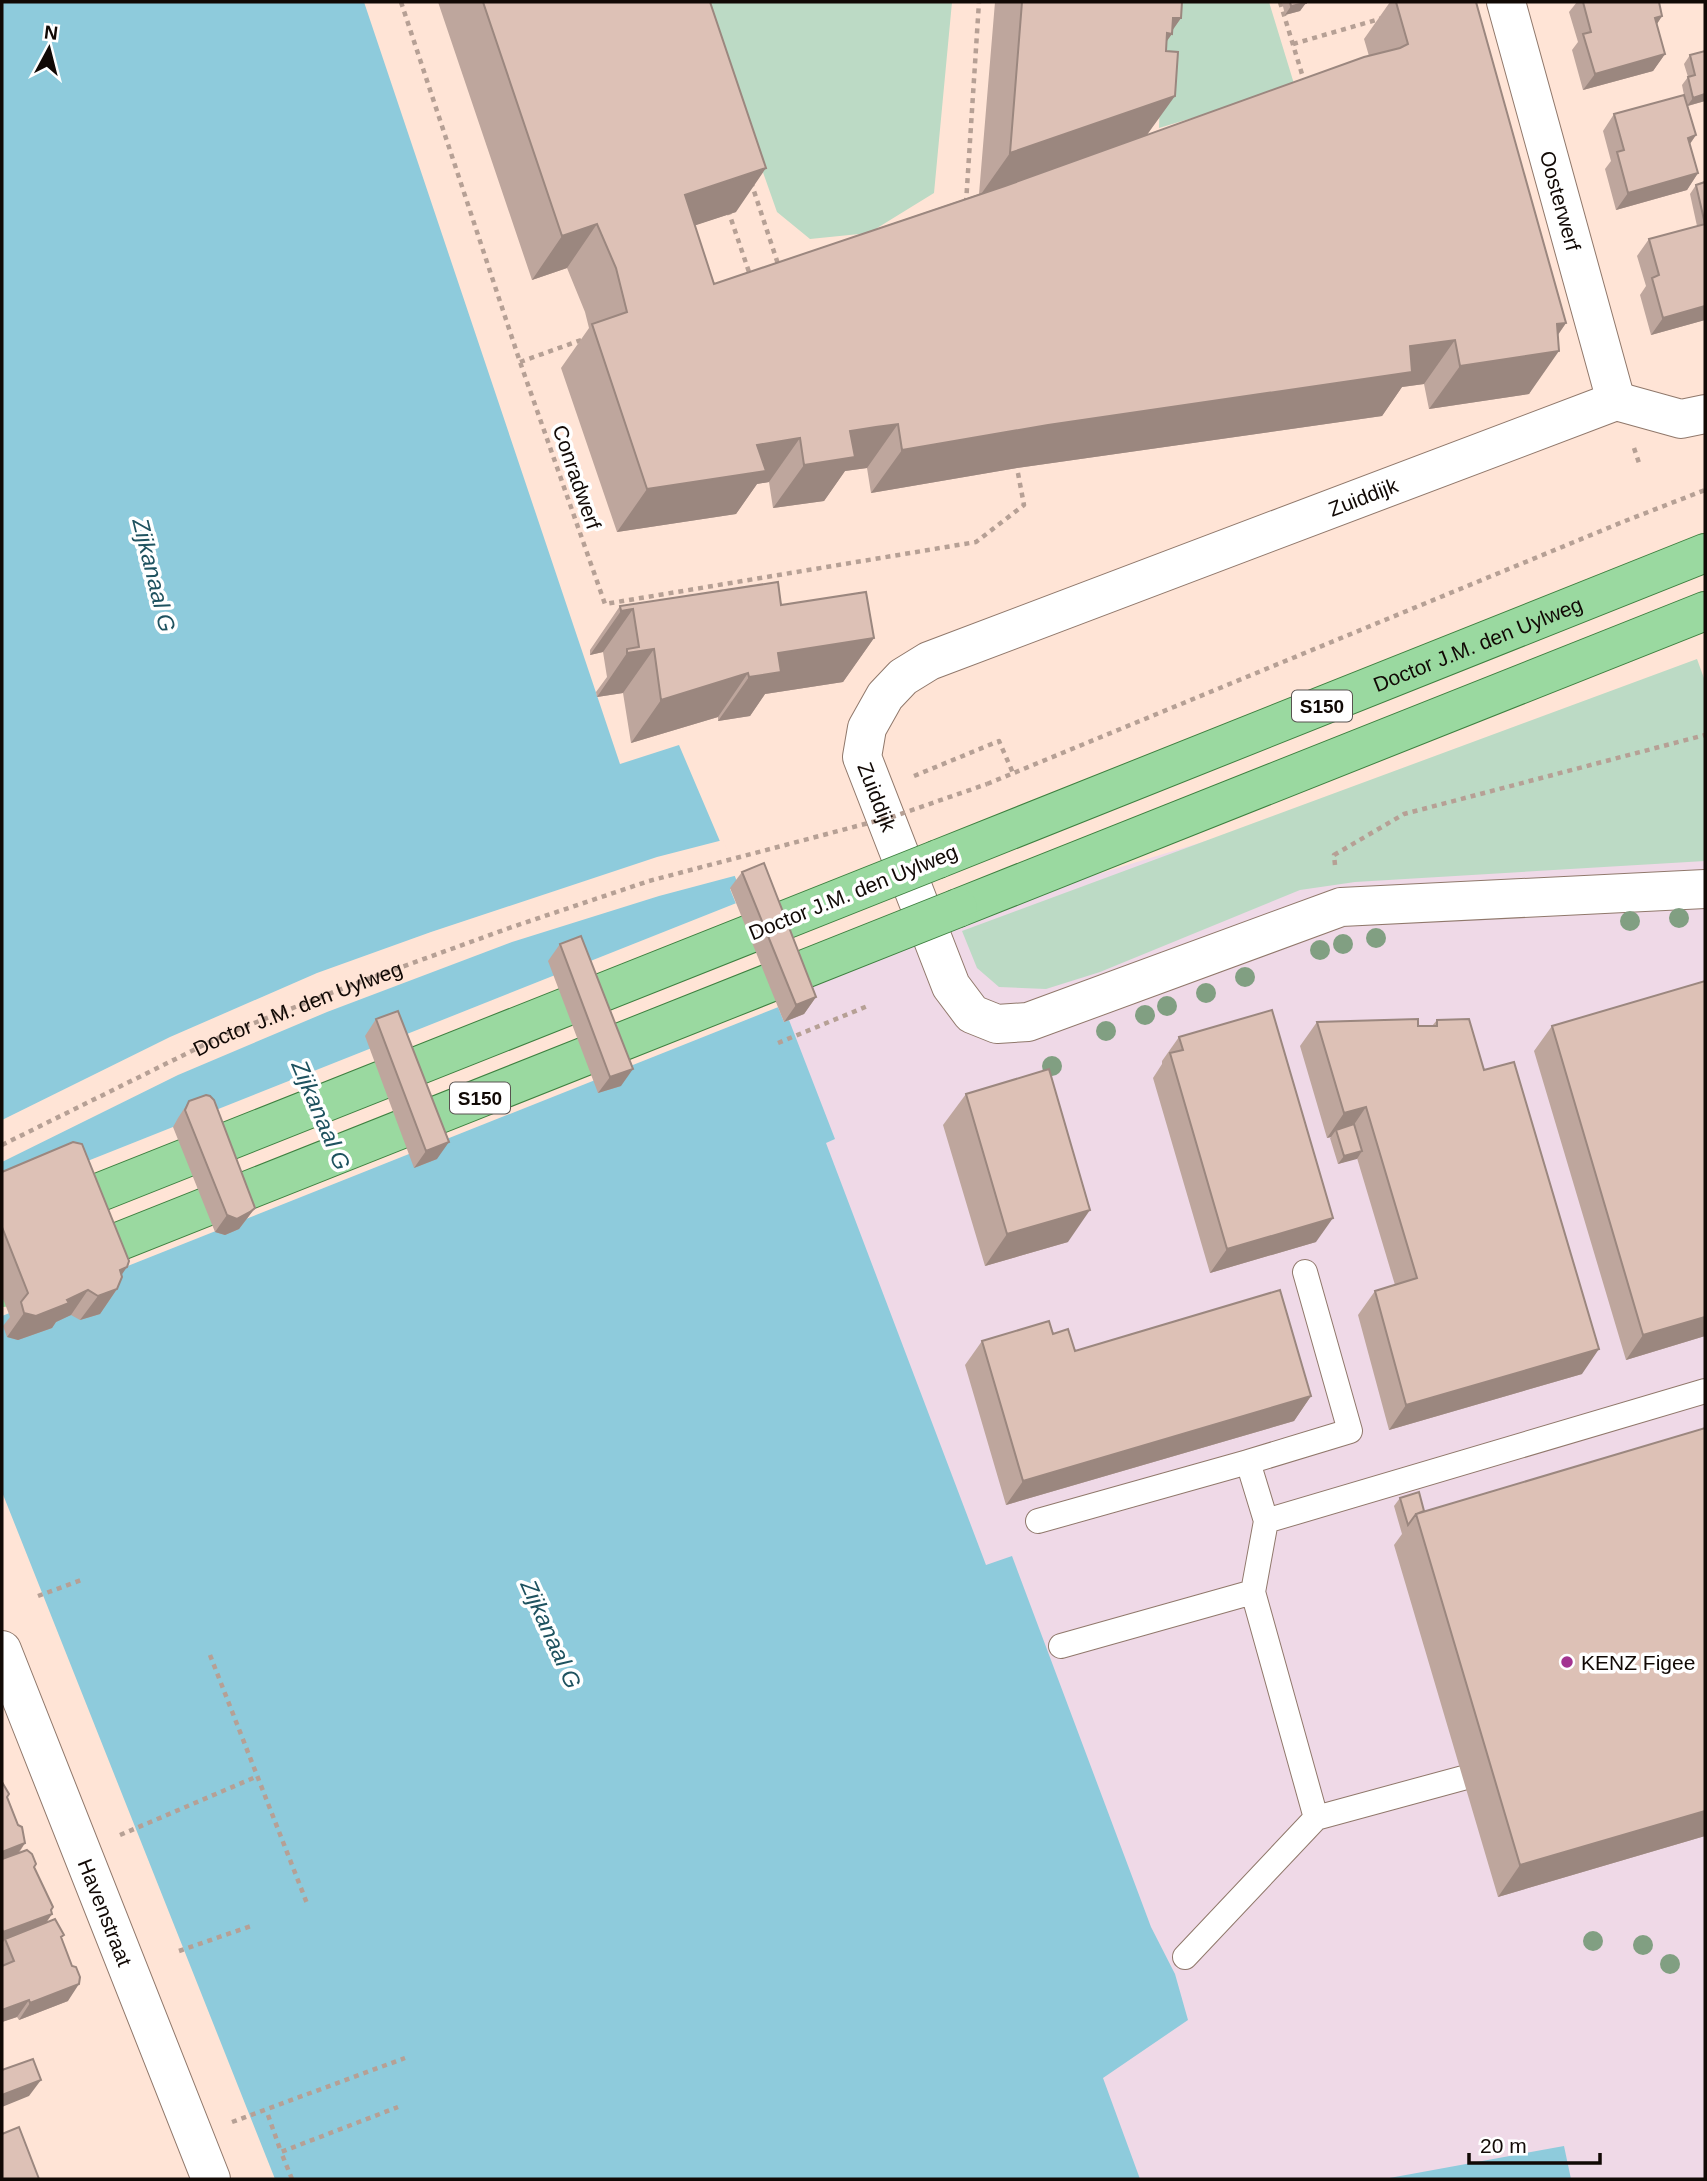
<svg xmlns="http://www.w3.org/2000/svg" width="1707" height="2181" font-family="Arial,sans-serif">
	<rect width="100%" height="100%" fill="#ffe4d6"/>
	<path fill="#efd9e7" d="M1705 690V2179H860L501 1059 1137 862Z"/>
	<path fill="#bcdac5" d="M703 2H952L934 193 869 233 810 239 777 212Z
		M1147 2H1269L1295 87 1159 128 1163 10Z
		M1697 659 1705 681V861L1355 882 1300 890 1100 972 1046 989 999 987 977 968 962 931Z"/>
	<path fill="#8ecbdc" d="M2 2H364L620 764 679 745 739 886 730 889 784 1022 789 1020 835 1139 826 1143 986 1565 1012 1556 1151 1927 1175 1974 1188 2020 1103 2078 1140 2179H275L2 1492Z
		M1564 2146 1571 2179H1384Z"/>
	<path fill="#ffe4d6" d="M723 840 738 875 659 896 512 942 327 1012 178 1075 2 1162V1120L170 1037 317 973 431 932 657 857Z
		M739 902 781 1006 2 1316V1195Z"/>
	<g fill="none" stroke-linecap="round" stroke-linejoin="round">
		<g stroke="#90786b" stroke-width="26">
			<path id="lane" d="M1248 1462 1350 1431 1305 1272
				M1038 1521 1248 1462 1266 1521 1705 1391
				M1266 1521 1253 1592 1316 1818 1463 1778
				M1061 1646 1253 1592
				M1185 1957 1316 1818"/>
		</g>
		<g stroke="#90786b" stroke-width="40">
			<g id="street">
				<path id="s1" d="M1506 2 1616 401"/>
				<path id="s2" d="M1705 414 1681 419 1616 401 929 661 903 677 885 696 867 728 862 757 951 986 972 1014 997 1024 1028 1022 1341 907 1705 889"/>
				<path id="s3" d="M2 1650 211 2179"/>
			</g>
		</g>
		<g stroke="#3e8040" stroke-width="40">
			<g id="primary">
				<path id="s4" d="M938 859 1705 553"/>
				<path d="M958 908 1705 611"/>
			</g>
		</g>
		<path stroke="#b6a095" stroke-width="4.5" stroke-dasharray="5 5" stroke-linecap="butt" d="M401 2 520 362 605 604 976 542 1024 505 1017 468
			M1280 2 1305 84
			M1293 44 1383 18
			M751 182 779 267
			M966 203 979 2
			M728 210 750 275
			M520 362 584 339
			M1634 448 1639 463
			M914 776 999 741 1013 773
			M987 784 1625 521 1705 490
			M1335 865 1334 855 1404 814 1705 735
			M778 1043 870 1005
			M38 1596 81 1580
			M210 1655 308 1906
			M120 1835 258 1776
			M179 1951 251 1926
			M268 2115 281 2152
			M232 2122 405 2058
			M292 2179 281 2152 398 2107"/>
		<use href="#lane" stroke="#fff" stroke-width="24"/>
		<use href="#street" stroke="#fff" stroke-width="38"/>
		<use href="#primary" stroke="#9ad9a0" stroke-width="38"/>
		<g stroke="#3e8040" stroke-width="40" stroke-linecap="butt">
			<path id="primary-bridge" d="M2 1231 938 859
				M2 1288 958 908"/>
		</g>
		<path stroke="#b6a095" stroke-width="4.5" stroke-dasharray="5 5" stroke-linecap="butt" id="s5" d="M2 1145 226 1034 349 986 512 927 649 881 895 816 987 784"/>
		<use href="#primary-bridge" stroke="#9ad9a0" stroke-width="38"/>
	</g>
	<g fill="#819f82">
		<circle cx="1679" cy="918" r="10"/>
		<circle cx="1630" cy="921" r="10"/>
		<circle cx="1376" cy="938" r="10"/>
		<circle cx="1343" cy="944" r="10"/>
		<circle cx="1320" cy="950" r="10"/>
		<circle cx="1245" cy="977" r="10"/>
		<circle cx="1206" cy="993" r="10"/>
		<circle cx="1167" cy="1006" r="10"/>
		<circle cx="1145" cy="1015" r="10"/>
		<circle cx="1106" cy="1031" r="10"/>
		<circle cx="1052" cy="1066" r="10"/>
		<circle cx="1593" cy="1941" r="10"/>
		<circle cx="1643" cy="1945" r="10"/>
		<circle cx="1670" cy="1964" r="10"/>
	</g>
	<path fill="#bea69d" d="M438 2H710L736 212 695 225 714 284 979 194 995 2H1182L1181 18 1172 30 1166 42 1147 135 1369 56 1364 39 1390 2H1476L1566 323 1558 335 1529 394 1429 409 1424 384 1402 387 1382 416 1017 468 871 493 867 468 845 471 824 501 773 508 769 482 757 484 736 514 617 532 561 368 589 328 585 312 567 268 532 280Z
		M1282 2H1306L1300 11 1285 15Z
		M1577 2H1659L1662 16 1657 24 1665 54 1653 71 1583 90 1572 50 1578 42 1569 12Z
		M1690 55 1705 101 1688 106 1696 135 1690 144 1698 173 1687 190 1616 210 1605 169 1611 161 1603 131 1614 114 1684 95 1682 85 1688 77 1684 64Z
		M1705 182V320L1651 335 1640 295 1646 286 1637 256 1649 239 1697 226 1690 194 1696 185Z
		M781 605 874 638 843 682 765 694 750 716 718 721V717L631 743 623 693 597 697 596 692 607 677 603 652 590 655V650L620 606Z
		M742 872 816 997 804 1014 784 1022 730 888Z
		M560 944 621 1086 598 1093 548 961Z
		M376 1019 437 1159 414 1168 365 1036Z
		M1437 1020 1484 1070 1582 1374 1389 1430 1358 1315 1375 1291 1395 1285 1357 1158 1338 1164 1330 1138 1331 1137 1327 1138 1300 1046 1317 1022 1418 1026H1432Z
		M1552 1026 1705 1336 1626 1360 1534 1051Z
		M1179 1037 1316 1242 1210 1273 1153 1078 1162 1064V1061Z
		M966 1094 1068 1242 985 1266 943 1125Z
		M189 1101 255 1208 239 1229 225 1235 215 1232 173 1127 178 1118Z
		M2 1172 122 1276 117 1289 100 1314 80 1320 71 1315 56 1322 52 1328 18 1340 7 1337 3 1326 10 1317 2 1296Z
		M1053 1334 1075 1351 1311 1396 1294 1421 1006 1505 965 1365 982 1341Z
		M1400 1498 1424 1511 1705 1836 1498 1897 1394 1545 1402 1534 1394 1506Z
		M2 1782 25 1843 19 1853 34 1867 51 1910 52 1914 46 1923 62 1938 68 2001 19 2020 17 2017 2 2022Z"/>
	<path fill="#9b877f" d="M1306 3 1300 11 1285 15 1291 6Z
		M1662 16 1651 33 1655 18Z
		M1173 18H1181L1170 34H1172L1141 77Z
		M1665 54 1653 71 1583 90 1595 74Z
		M1705 94V101L1687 106 1693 98Z
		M1175 96 1144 139 979 197 1010 153Z
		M1696 135 1684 152 1688 138Z
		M766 168 736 212 654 239 685 195Z
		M1698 173 1687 190 1616 210 1628 193Z
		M597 224 567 268 532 280 562 236Z
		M1705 306V320L1651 335 1663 318Z
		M1566 323 1545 353 1559 351 1529 394 1429 409 1460 366 1557 324Z
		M1455 340 1424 384 1402 387 1382 416 1017 468 871 493 902 450 1410 346Z
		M898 424 867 468 845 471 824 501 773 508 804 465 850 431Z
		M800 438 769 482 757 484 736 514 617 532 647 489 757 445Z
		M633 609 603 652 590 655 621 611Z
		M874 638 843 682 765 694 750 716 718 721 749 677 778 653Z
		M654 649 623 693 597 697 627 653Z
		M748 673 718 717 631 743 661 700Z
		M816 997 804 1014 784 1022 796 1005Z
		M633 1069 621 1086 598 1093 610 1077Z
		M1366 1107 1349 1132 1336 1130 1331 1137 1327 1138 1344 1113Z
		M449 1142 437 1159 414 1168 426 1151Z
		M1362 1151 1357 1159 1338 1164 1344 1156Z
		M255 1208 239 1229 225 1235 215 1232 227 1215Z
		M1090 1210 1068 1242 985 1266 1007 1234Z
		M1333 1218 1316 1242 1210 1273 1227 1249Z
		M127 1267 110 1292 117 1289 100 1314 80 1320 98 1296 120 1270Z
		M88 1290 71 1315 56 1322 52 1328 18 1340 7 1337 24 1313 67 1300Z
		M1705 1317V1336L1626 1360 1643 1335Z
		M1599 1349 1582 1374 1389 1430 1406 1405Z
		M1311 1396 1294 1421 1006 1505 1023 1481Z
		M1705 1811V1836L1498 1897 1520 1865Z
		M25 1843 13 1860 2 1865V1852Z
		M52 1914 40 1931 5 1939 2 1944V1934L3 1932Z
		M79 1984 68 2001 19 2020 30 2003Z
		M29 2000 17 2017 2 2022V2010Z
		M41 2080 29 2096 2 2107V2095Z"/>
	<path fill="#ddc1b6" stroke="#9b877f" stroke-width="2" d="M483 2H710L766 168 685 195 714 284 1005 186 1364 57 1400 48 1408 44 1396 2H1476L1566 323 1557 324 1559 351 1460 366 1455 340 1410 346 1412 372 1048 425 902 450 898 424 876 427 850 431 855 457 804 465 800 438 757 445 766 471 647 489 592 324 627 312 616 268 597 224 562 236Z
		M1022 2H1182L1181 18H1173L1172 34 1167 33 1166 51 1178 52 1175 96 1010 153Z
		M1290 2H1306V3L1291 6Z
		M1583 2H1659L1662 16 1655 18 1665 54 1595 74 1583 34 1591 32Z
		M1705 51V94L1693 98 1688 77 1695 75 1690 55Z
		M1684 95 1696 135 1688 138 1698 173 1628 193 1617 152 1624 150 1614 114Z
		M1705 182V224L1696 185Z
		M1705 224V306L1663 318 1652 278 1659 275 1649 239Z
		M778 582 781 605 866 592 874 638 778 653 781 672 749 677 748 673 661 700 654 649 627 653V649L639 647 633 609 621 611 620 606Z
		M764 863 816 997 796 1005 742 872Z
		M581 936 633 1069 610 1077 560 944Z
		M1705 981V1317L1643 1335 1552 1026Z
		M1272 1010 1333 1218 1227 1249 1170 1053 1183 1050 1179 1037Z
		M398 1011 449 1142 426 1151 376 1019Z
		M1418 1019V1026H1437V1020L1469 1019 1484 1070 1514 1062 1599 1349 1406 1405 1375 1291 1417 1278 1366 1107 1344 1113 1317 1022Z
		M1049 1069 1090 1210 1007 1234 966 1094Z
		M206 1095 210 1096 214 1100 255 1208 250 1212 237 1219 227 1215 185 1110 189 1101Z
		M1354 1124 1362 1151 1344 1156 1336 1130Z
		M73 1142 82 1144 129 1261 127 1267 120 1270 122 1277 117 1289 98 1296 88 1290 67 1300 69 1303 36 1316 24 1313 21 1302 28 1293 2 1227V1172Z
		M1280 1290 1311 1396 1023 1481 982 1341 1049 1321 1053 1334 1068 1329 1075 1351Z
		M1705 1428V1811L1520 1865 1416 1514Z
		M1419 1492 1424 1511 1416 1514 1408 1525 1400 1498Z
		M2 1782 9 1794 7 1797 18 1825 22 1827 25 1843 2 1852Z
		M27 1850 32 1854 36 1864 34 1867 53 1907 51 1910 52 1914 3 1932 2 1929V1859Z
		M55 1919 64 1935 61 1937 72 1966 76 1967 80 1977 79 1984 30 2003 29 2000 2 2010V1966L14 1961 5 1939Z
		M33 2059 41 2080 2 2095V2070Z
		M19 2127 39 2179H2V2134Z"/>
	<circle fill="#a33390" stroke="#fff" stroke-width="2.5" cx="1567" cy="1662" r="7"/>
	<g text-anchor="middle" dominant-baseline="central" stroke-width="7" stroke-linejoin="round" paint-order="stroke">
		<g fill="#fff" stroke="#585350" stroke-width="2">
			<rect x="1292" y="690.5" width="60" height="31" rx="5"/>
			<rect x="450" y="1082.5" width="60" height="31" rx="5"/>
		</g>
		<g font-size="19" font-weight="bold" fill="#110905">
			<text x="1322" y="706">S150</text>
			<text x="480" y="1098">S150</text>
		</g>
		<g font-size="21" fill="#110905" stroke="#fff">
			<text stroke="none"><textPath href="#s1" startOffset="206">Oosterwerf</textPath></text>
			<text transform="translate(577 477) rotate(71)">Conradwerf</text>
			<text transform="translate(1363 497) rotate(-21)">Zuiddijk</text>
			<text stroke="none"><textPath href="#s4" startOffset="581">Doctor J.M. den Uylweg</textPath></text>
			<text stroke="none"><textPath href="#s2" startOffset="992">Zuiddijk</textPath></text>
			<text transform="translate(853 892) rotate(-22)">Doctor J.M. den Uylweg</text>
			<text stroke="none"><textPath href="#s5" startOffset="326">Doctor J.M. den Uylweg</textPath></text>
			<text stroke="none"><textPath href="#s3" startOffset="282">Havenstraat</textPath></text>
		</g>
		<g font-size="21" fill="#110905" stroke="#fff" text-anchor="start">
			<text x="1581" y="1662">KENZ Figee</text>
		</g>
		<g font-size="23" font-style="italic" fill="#1e525f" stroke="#fff">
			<text transform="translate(154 575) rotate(76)">Zijkanaal G</text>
			<text transform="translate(321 1115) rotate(67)">Zijkanaal G</text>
			<text transform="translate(551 1634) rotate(66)">Zijkanaal G</text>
		</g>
	</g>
	<rect width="1707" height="2181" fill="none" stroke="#110905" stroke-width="7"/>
	<g transform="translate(49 49) rotate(7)" stroke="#ffffff" stroke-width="5" paint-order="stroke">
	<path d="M0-5L12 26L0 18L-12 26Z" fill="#110905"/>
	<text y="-10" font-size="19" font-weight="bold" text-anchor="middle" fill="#110905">N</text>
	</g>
	<path d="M1469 2153v10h131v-10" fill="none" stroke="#110905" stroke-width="3.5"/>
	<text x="1480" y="2153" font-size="21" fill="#110905" stroke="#ffffff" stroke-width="5" paint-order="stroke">20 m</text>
</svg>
